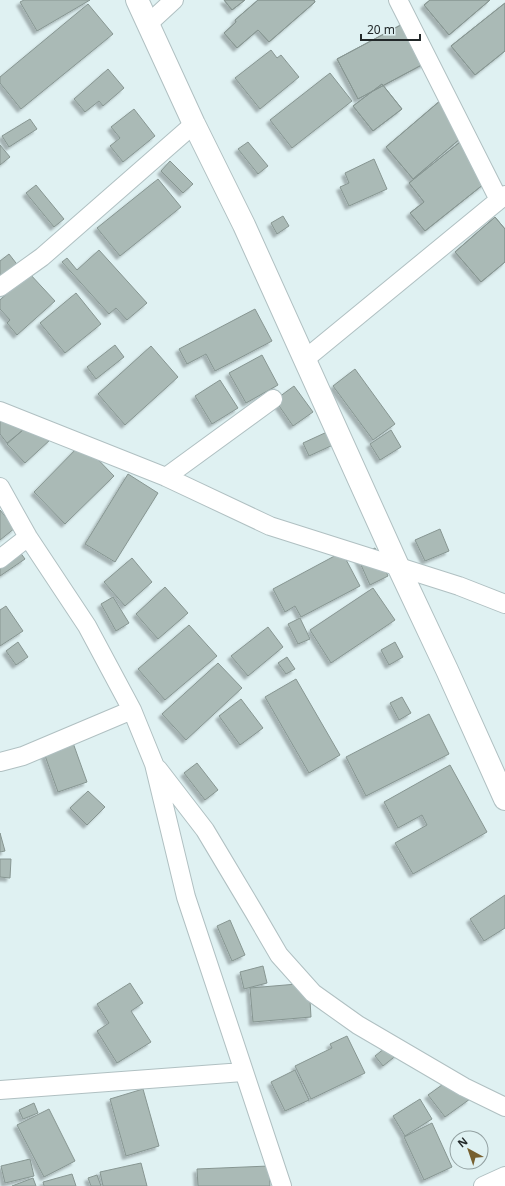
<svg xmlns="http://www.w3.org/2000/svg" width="505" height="1186" font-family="'Noto Sans',sans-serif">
	<defs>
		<filter id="shadow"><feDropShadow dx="-3.5" dy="3.5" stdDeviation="1" flood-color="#0004"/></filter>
	</defs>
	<rect width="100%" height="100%" fill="#dff1f2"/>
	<path fill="#aabab6" stroke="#879692" filter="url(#shadow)" d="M24 0H90L37 31 20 2Z
		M224 0H245L232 10Z
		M224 0H245L232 10Z
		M258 0H314L315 2 269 42 258 30 237 48 224 33 236 22 235 20Z
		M258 0H314L315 2 269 42 258 30 237 48 224 33 236 22 235 20Z
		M430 0H490L449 35 424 5Z
		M430 0H490L449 35 424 5Z
		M505 3V51L475 75 451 46Z
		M505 3V51L475 75 451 46Z
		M88 4 113 34 21 109 0 83V77Z
		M412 19 433 59 358 99 337 59Z
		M412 19 433 59 358 99 337 59Z
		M271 50 277 58 281 55 299 77 260 109 235 78Z
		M108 69 124 88 103 106 99 101 85 112 74 99Z
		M330 73 352 101 292 148 270 120Z
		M382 84 402 109 373 131 353 106Z
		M382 84 402 109 373 131 353 106Z
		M441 100 468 132 413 179 386 147Z
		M441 100 468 132 413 179 386 147Z
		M134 109 155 136 123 162 110 146 120 138 111 127Z
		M30 119 37 129 9 147 2 136Z
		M465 138 494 176 425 231 410 213 424 202 409 183Z
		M465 138 494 176 425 231 410 213 424 202 409 183Z
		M248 142 268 166 258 174 238 149Z
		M0 145 10 157 0 165Z
		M374 159 387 189 349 206 340 187 349 183 345 173Z
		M170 161 193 184 183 193 161 171Z
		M158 179 181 207 120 256 97 228Z
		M36 185 64 219 54 227 26 193Z
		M283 216 289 226 277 234 271 223Z
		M495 217 505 229V262L481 282 455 252Z
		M495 217 505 229V262L481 282 455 252Z
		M99 250 147 303 127 320 116 308 109 314 62 262 67 258 77 270Z
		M9 254 23 272 0 290V261Z
		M29 273 55 301 17 335 7 323 10 320 0 309V300Z
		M76 293 101 324 65 353 40 323Z
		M255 309 272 341 215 371 206 354 187 364 179 349Z
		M115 345 124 357 96 379 87 367Z
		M151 346 178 377 125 425 98 394Z
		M262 355 278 385 246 403 229 373Z
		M355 369 395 424 373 440 333 386Z
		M220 380 238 408 212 424 195 396Z
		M294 386 313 412 293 426 275 400Z
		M0 402 23 430 7 443 0 434Z
		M34 420 51 439 25 463 7 444Z
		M391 430 401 447 380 460 370 444Z
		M327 432 333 445 309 456 303 443Z
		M82 443 114 476 65 524 34 492Z
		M128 474 158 493 115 562 85 544Z
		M0 510 15 528 0 540Z
		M440 529 449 551 425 561 415 540Z
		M17 548 25 559 0 576V559Z
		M375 548 388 576 370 585 357 556Z
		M342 552 360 586 301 617 295 606 285 612 273 589Z
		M132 558 152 582 125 606 104 582Z
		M165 587 188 613 158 639 136 614Z
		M373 588 395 620 331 663 310 630Z
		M113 597 129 623 116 631 101 604Z
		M6 606 23 631 0 646V610Z
		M300 618 310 639 298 644 288 624Z
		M189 625 217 656 165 700 138 669Z
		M268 627 283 647 248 676 231 656Z
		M18 642 28 657 16 665 6 651Z
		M395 642 403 657 389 665 381 650Z
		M287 657 295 669 286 674 278 663Z
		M218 663 242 688 186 740 162 714Z
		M296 679 340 755 309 773 265 697Z
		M402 697 411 713 399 720 390 703Z
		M241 699 263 728 240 745 219 716Z
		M429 714 449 754 366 796 346 757Z
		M72 740 87 782 58 792 43 750Z
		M197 763 218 790 205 800 184 773Z
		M450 765 487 832 413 874 395 843 427 825 422 815 398 828 384 802Z
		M88 791 105 807 87 825 70 808Z
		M0 833 5 851 0 852Z
		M0 859H11L10 878 0 877Z
		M505 895V928L484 941 470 919Z
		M230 920 245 955 232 961 217 926Z
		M263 966 267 983 244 989 240 972Z
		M130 983 143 1003 131 1011 151 1042 117 1063 97 1031 109 1023 97 1004Z
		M309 983 311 1017 253 1022 250 988Z
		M347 1036 365 1073 311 1099 295 1066 332 1048 330 1044Z
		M395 1040 403 1050 383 1066 375 1056Z
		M295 1070 309 1100 285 1111 271 1082Z
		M453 1077 470 1099 445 1117 428 1095Z
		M143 1089 159 1146 126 1156 110 1099Z
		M420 1099 432 1119 405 1136 393 1116Z
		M34 1103 38 1113 23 1119 19 1110Z
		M49 1109 75 1161 44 1177 17 1125Z
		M432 1123 452 1167 424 1180 404 1137Z
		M30 1159 34 1176 5 1183 1 1166Z
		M141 1163 147 1186H103L100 1172Z
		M269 1166 270 1186H198L197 1169Z
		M72 1174 76 1186H44L43 1182Z
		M97 1175 101 1186H91L88 1178Z
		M33 1178 36 1186H12Z"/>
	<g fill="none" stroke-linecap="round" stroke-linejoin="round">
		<g stroke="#b0c0c2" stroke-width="20">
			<path id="minor" d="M398 0 499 200
				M148 24 174 0
				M0 287 42 257 194 124
				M304 360 505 195
				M0 411 166 477 270 526 459 586 505 604
				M166 477 273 399
				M0 487 28 537 87 626 132 710 154 764 186 897 282 1186
				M0 559 28 537
				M0 762 23 756 132 710
				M158 769 205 830 254 912 279 955 313 993 358 1025 464 1087 505 1107
				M0 1090 243 1072
				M483 1186 505 1176"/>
		</g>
		<g stroke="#b0c0c2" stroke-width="24">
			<path id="secondary" d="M137 0 194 124 244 225 398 566 447 670 505 799"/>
		</g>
		<use href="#minor" stroke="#fff" stroke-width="18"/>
		<use href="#secondary" stroke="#fff" stroke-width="22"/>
	</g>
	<g transform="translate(469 1150) rotate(320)"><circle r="19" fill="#dff1f2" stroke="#93a1a2"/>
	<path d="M0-3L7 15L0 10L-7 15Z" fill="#776030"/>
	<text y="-6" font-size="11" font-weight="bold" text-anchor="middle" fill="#222829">N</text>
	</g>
	<path d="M361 34v6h59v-6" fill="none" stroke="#222829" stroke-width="2"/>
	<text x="367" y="34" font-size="12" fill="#222829" stroke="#dff1f2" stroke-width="3" paint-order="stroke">20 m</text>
</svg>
